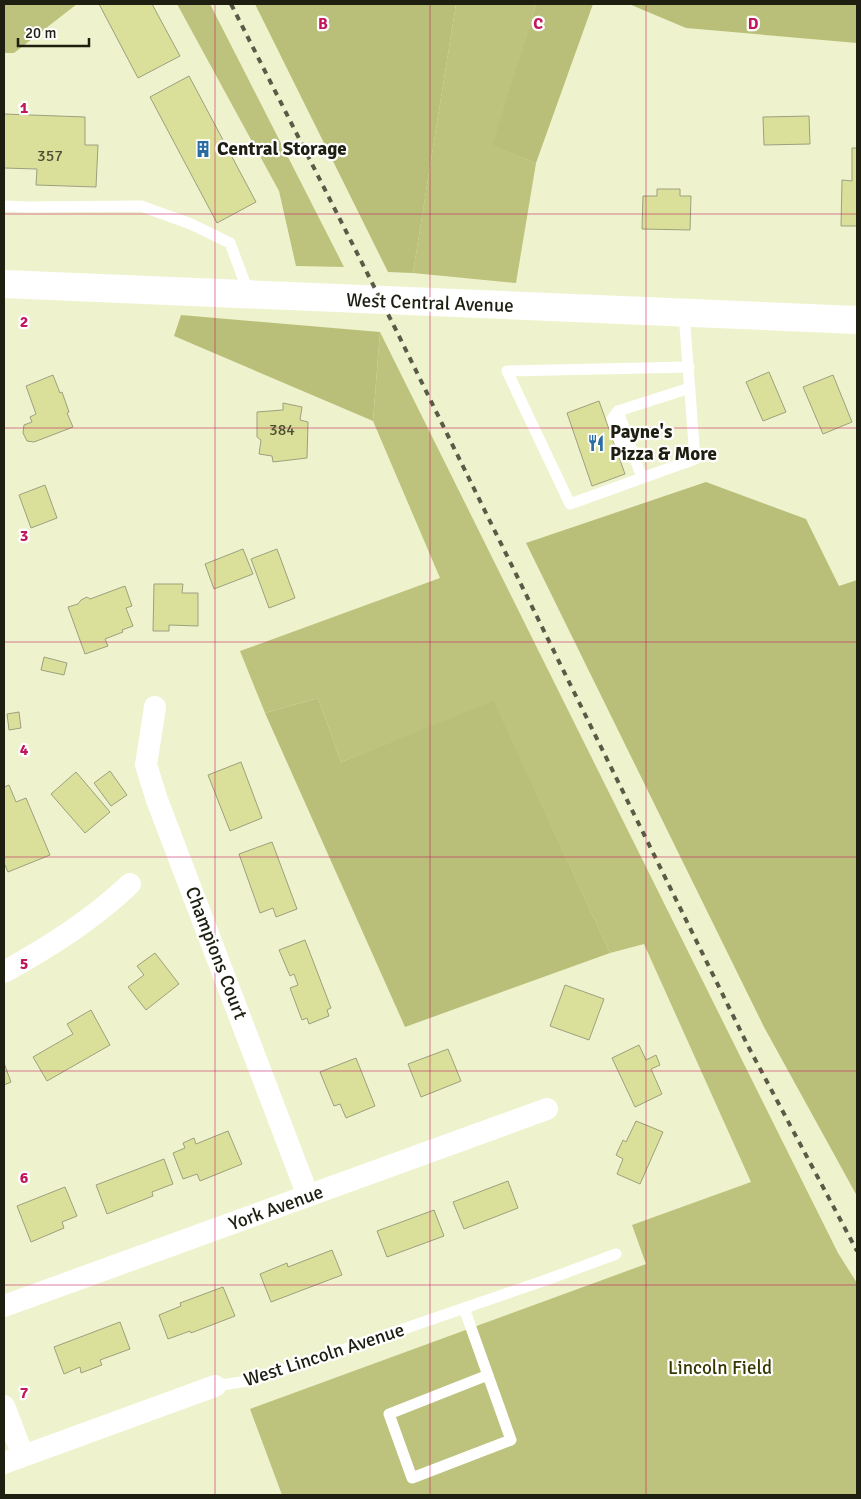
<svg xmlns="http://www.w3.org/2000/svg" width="861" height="1499" font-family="Signika,sans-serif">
	<rect width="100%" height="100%" fill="#eff3cd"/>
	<path fill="#bdc27d" d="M4 4H77L14 53H4Z
		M177 4H210L344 267 296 266 279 191Z
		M456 4H536L493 146 536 163 516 283 413 273Z
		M380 332 838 1253 857 1283V1495H282L250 1409 646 1264 632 1225 751 1182 644 944 610 953 494 702 341 762 318 698 265 713 240 651 440 578 373 421Z"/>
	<path fill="#b9bf79" d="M255 4H456L413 273 388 272Z
		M536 4H593L536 163 492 146Z
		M629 4H857V43L686 28Z
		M181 315 380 332 373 421 174 336Z
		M706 482 806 519 839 586 857 580V1196L764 1027 526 543Z
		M318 698 341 762 494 701 610 953 405 1027 265 713Z"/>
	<path fill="#dae099" stroke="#9da07e" d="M99 4H152L180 56 138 78Z
		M189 76 256 202 217 223 150 97Z
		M4 114 85 117V145H98L96 187 36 185 37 169 4 168Z
		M809 116 810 144 764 145 763 117Z
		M852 148H857V226H841L842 180 852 181Z
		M657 189H680V196H691L690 230 642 229 643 196H657Z
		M769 372 786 412 763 421 746 382Z
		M53 375 60 393 62 392 69 412 67 413 73 427 34 442 27 441 23 433 24 425 32 422 30 417 36 414 26 386Z
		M833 375 852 422 823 434 803 387Z
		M599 401 625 474 592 486 567 413Z
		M283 403 302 407 300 420 308 422 307 458 273 462 272 456 259 454 261 440 257 437V412L283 410Z
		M45 485 57 518 31 528 19 495Z
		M243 549 253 574 214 589 205 564Z
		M277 549 295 598 269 608 251 559Z
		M154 584H183L182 593H198V626L169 625V631H153Z
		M125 586 132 606 126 608 133 626 122 630 123 632 105 639 108 646 85 654 68 607 78 604 81 600 87 597 90 599Z
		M44 657 67 663 64 675 41 670Z
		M19 712 21 728 9 730 7 714Z
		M241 762 262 818 230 831 208 775Z
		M110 771 127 795 111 806 94 783Z
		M76 772 110 812 85 833 51 794Z
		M9 785 16 802 26 798 50 855 8 872 4 863V787Z
		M272 842 297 909 276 917 273 908 260 913 239 854Z
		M305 940 331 1008 327 1010 329 1016 309 1024 307 1018 302 1020 290 988 298 985 294 974 290 976 279 950Z
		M155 953 179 984 146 1010 128 987 144 975 137 966Z
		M565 985 604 999 589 1040 550 1026Z
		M91 1010 110 1045 47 1081 33 1057 73 1034 67 1024Z
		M639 1045 646 1060 656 1055 660 1065 651 1069 662 1094 635 1107 612 1058Z
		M448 1049 461 1081 421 1097 408 1064Z
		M356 1058 375 1106 346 1118 340 1104 334 1106 320 1072Z
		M4 1063 11 1082 4 1085Z
		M636 1121 663 1132 640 1184 617 1174 623 1159 616 1155 623 1140 626 1142Z
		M228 1131 242 1164 200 1181 197 1174 183 1179 173 1153 185 1148 183 1143 194 1138 196 1144Z
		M164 1159 173 1184 152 1192 153 1196 107 1214 96 1185Z
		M508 1181 518 1208 464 1229 453 1202Z
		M65 1187 77 1216 62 1222 64 1228 31 1242 17 1206Z
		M434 1210 444 1236 387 1257 377 1231Z
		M332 1250 342 1275 271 1302 260 1274 287 1263 288 1267Z
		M223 1287 235 1316 191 1333 190 1331 168 1339 159 1315 181 1306 180 1303Z
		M120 1322 130 1349 100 1360 102 1365 81 1373 80 1367 64 1374 54 1347Z"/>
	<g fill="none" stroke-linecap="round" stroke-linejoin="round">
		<path stroke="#fff" stroke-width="11" d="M4 206 28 207 141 206 191 224 230 243 249 294
			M684 313 695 459 570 504 507 371 689 367
			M618 411 642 478
			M636 459 624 455 612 419 618 411 690 388
			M464 1308 511 1440 412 1478 389 1414 488 1375
			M215 1386 248 1381 278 1372 546 1280 616 1254"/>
		<path stroke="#fff" stroke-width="22" d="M155 707 146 765 157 800 308 1196
			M4 972C49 947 92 920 130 884
			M4 1306 547 1109
			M4 1406 23 1456
			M4 1463 215 1386"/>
		<path stroke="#fff" stroke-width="28" d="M4 284 857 320"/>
		<path stroke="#595b46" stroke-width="4" stroke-dasharray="6 6" stroke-linecap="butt" d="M231 4 396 330 748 1046 857 1251"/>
	</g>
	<path fill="none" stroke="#c2185b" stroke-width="1" stroke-opacity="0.55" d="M215 4V1495M430 4V1495M646 4V1495M4 214H857M4 428H857M4 642H857M4 857H857M4 1071H857M4 1285H857"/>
	<defs>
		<g id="building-bare" transform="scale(1.35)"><path d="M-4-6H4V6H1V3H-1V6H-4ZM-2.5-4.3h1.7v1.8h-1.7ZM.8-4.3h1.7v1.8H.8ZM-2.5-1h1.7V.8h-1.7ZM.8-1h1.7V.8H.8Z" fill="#2b6da3" stroke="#fff" stroke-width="2.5" paint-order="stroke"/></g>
		<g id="restaurant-bare" transform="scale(1.35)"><path d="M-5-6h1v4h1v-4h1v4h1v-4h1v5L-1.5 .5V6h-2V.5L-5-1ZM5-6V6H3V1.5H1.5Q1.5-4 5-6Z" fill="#2b6da3" stroke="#fff" stroke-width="2.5" paint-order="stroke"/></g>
	</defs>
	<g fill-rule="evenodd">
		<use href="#building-bare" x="203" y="149"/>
		<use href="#restaurant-bare" x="596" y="443"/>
	</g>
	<g text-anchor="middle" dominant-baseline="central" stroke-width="4.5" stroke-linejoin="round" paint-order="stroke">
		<g font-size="16" fill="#4d4f33">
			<text x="50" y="156">357</text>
			<text x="282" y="430">384</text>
		</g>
		<g font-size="19" font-weight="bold" fill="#1e1f11" stroke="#fff" text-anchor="start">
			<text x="217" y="149">Central Storage</text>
			<text x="610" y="432">Payne's<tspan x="610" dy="22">Pizza &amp; More</tspan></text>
		</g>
		<g font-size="19" fill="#1e1f11" stroke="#fff">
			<text transform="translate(430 303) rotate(2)">West Central Avenue</text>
			<text transform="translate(216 953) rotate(69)">Champions Court</text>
			<text transform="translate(276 1208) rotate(-20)">York Avenue</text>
			<text transform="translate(324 1355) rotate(-18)">West Lincoln Avenue</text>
		</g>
		<g font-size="19" fill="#363800" stroke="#fff">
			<text x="720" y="1368">Lincoln Field</text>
		</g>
	</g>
	<g font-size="16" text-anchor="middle" font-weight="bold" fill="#c2185b" stroke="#fff" stroke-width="4.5" stroke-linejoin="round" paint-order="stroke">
		<text x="323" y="29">B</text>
		<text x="538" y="29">C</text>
		<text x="753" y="29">D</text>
		<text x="24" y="113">1</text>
		<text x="24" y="327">2</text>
		<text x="24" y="541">3</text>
		<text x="24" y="755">4</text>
		<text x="24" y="969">5</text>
		<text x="24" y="1183">6</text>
		<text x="24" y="1398">7</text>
	</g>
	<rect width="861" height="1499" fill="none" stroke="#1e1f11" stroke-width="10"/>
	<path d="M18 38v8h71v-8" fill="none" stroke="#1e1f11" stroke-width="2.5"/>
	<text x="25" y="38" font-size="15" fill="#1e1f11" stroke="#ffffff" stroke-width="4" paint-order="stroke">20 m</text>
</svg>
